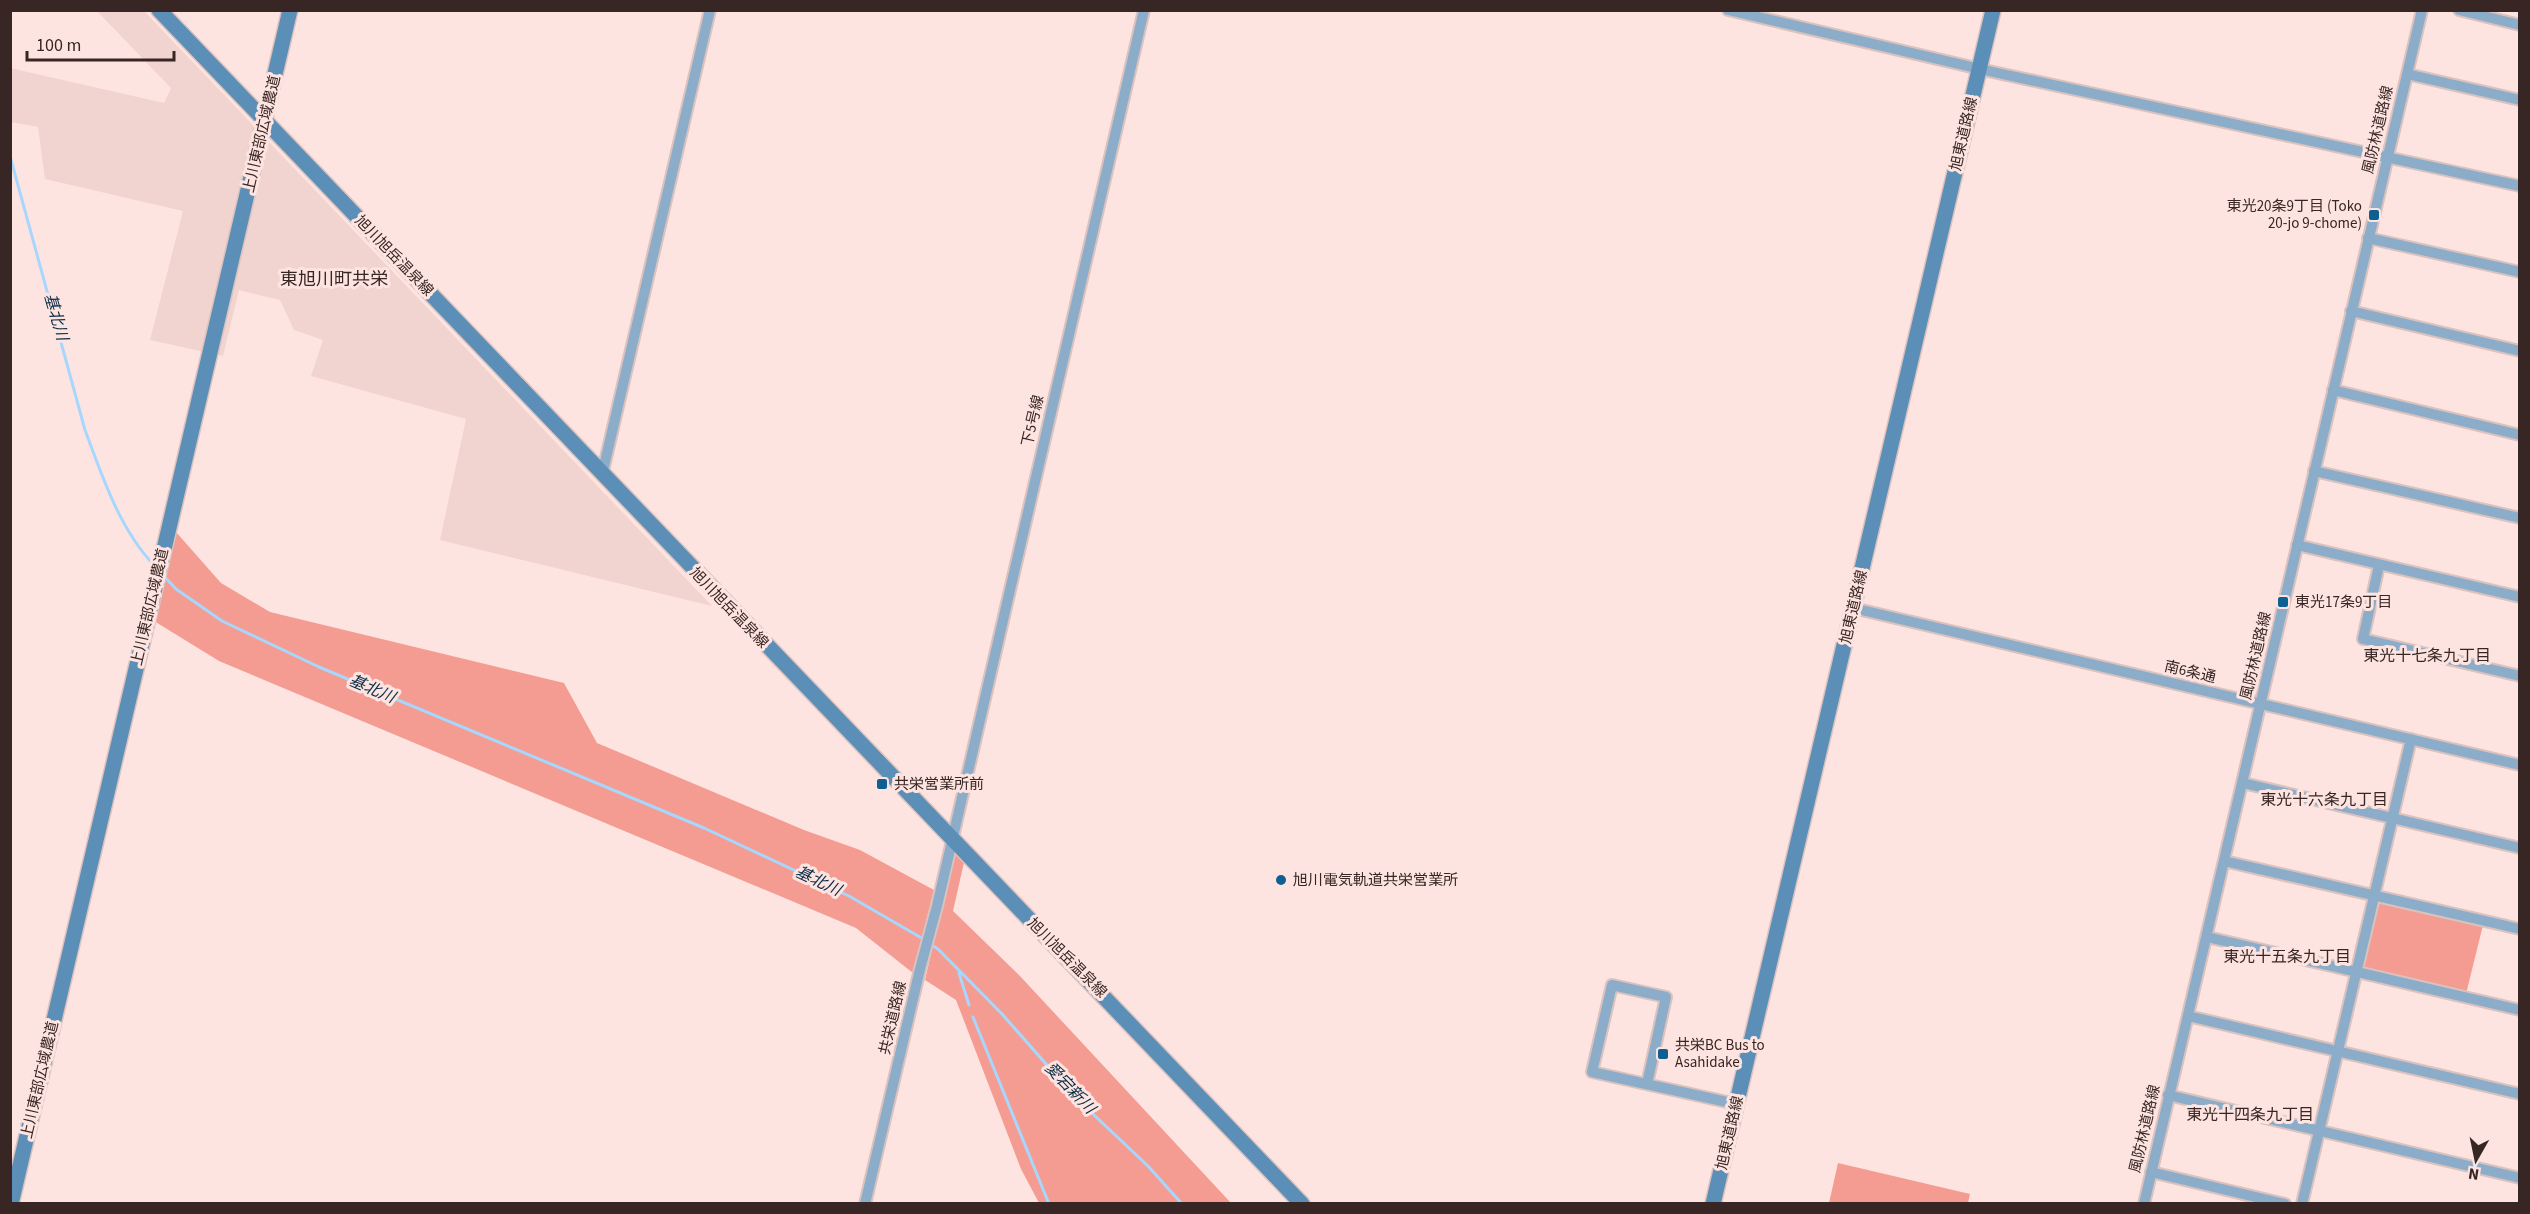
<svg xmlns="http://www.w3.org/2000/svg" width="2530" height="1214" font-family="'Source Sans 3','Noto Sans JP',sans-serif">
	<rect width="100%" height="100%" fill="#fee4e0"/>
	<path fill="#f1d3cf" d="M97 11H144L712 606 440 540 466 419 311 376 323 340 294 330 280 300 239 290 223 356 150 340 183 211 45 179 38 127 11 122 10 68 164 103 171 88Z"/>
	<path fill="#f49c92" d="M176 532 221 583 270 612 564 683 597 743 804 830 860 850 934 890 913 973 856 928 219 661 154 621Z
		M955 849 965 858 953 911 1019 975 1231 1203H1039L1021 1169 956 1000 925 980Z
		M2374 895 2484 921 2465 998 2357 972Z
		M1838 1163 1970 1194 1968 1203H1829Z"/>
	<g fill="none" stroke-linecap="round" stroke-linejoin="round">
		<path stroke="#a7d7fd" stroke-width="3" d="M10 156 85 430C102 476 120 530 154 565
			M162 574 176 589 222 621 319 667 704 828 849 896 925 940
			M930 944 938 949 1002 1014 1076 1098 1148 1166 1182 1204
			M959 973 969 1005
			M973 1017 1049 1204"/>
		<g stroke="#dac2be" stroke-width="14">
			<path id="street" d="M1728 10 1993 72 2520 186
				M2459 10 2520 25
				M2407 74 2520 100
				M2368 238 2520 272
				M2351 311 2520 351
				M2333 390 2520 435
				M2314 471 2520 518
				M602 475 710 10
				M2297 545 2520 597
				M2379 565 2363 639 2520 676
				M1853 608 2520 765
				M2243 783 2520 848
				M2224 861 2520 929
				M2207 937 2520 1010
				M2188 1016 2520 1094
				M1647 1084 1666 997 1612 985 1592 1072 1736 1104
				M2168 1095 2520 1178
				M2151 1172 2285 1204
				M865 1204 920 969 937 906 1144 10
				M2144 1204 2422 10
				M2302 1204 2411 739"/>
		</g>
		<g stroke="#dac2be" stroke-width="18">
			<path id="secondary" d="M159 10 1302 1204
				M11 1204 290 10
				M1713 1204 1993 10"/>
		</g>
		<use href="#street" stroke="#8cadc9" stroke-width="10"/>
		<use href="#secondary" stroke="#5b8fb7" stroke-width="15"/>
	</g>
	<g fill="#0f6092" stroke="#fee4e0" stroke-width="2">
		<rect x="2368" y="209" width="12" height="12" rx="3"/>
		<rect x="2277" y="596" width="12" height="12" rx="3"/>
		<rect x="876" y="778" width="12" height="12" rx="3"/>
		<circle cx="1281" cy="880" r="6"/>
		<rect x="1657" y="1048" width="12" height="12" rx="3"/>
	</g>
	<g text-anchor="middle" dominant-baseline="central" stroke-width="6" stroke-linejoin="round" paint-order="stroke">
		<g font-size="15" fill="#372624" stroke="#fee4e0">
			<text transform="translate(2378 130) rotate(-77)">風防林道路線</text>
			<text transform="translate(262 134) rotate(-77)">上川東部広域農道</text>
			<text transform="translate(1964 134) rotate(-77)">旭東道路線</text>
			<text transform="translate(394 256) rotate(46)">旭川旭岳温泉線</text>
			<text transform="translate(1033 421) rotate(-77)">下5号線</text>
			<text transform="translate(150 607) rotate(-77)">上川東部広域農道</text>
			<text transform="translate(1854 607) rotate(-77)">旭東道路線</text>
			<text transform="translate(729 608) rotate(46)">旭川旭岳温泉線</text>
			<text transform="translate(2256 656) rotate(-77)">風防林道路線</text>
			<text transform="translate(2190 672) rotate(13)">南6条通</text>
			<text transform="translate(1067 958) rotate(45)">旭川旭岳温泉線</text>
			<text transform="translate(893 1018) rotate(-77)">共栄道路線</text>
			<text transform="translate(40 1080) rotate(-77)">上川東部広域農道</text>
			<text transform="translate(2145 1129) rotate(-77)">風防林道路線</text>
			<text transform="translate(1730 1133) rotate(-77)">旭東道路線</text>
		</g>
		<g font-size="15" fill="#372624" stroke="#fee4e0" text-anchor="start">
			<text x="2362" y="206" text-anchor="end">東光20条9丁目 (Toko<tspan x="2362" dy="17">20-jo 9-chome)</tspan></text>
			<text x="2295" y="602">東光17条9丁目</text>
			<text x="894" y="784">共栄営業所前</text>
			<text x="1293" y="880">旭川電気軌道共栄営業所</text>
			<text x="1675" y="1045">共栄BC Bus to<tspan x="1675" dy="17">Asahidake</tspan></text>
		</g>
		<g font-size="16" font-style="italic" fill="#072c45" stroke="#fee4e0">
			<text transform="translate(56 317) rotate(74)">基北川</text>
			<text transform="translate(372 689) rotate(23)">基北川</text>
			<text transform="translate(818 881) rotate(25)">基北川</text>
			<text transform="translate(1070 1088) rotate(46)">愛宕新川</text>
		</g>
		<g font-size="16" fill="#372624" stroke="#fee4e0">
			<text x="2427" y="656">東光十七条九丁目</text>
			<text x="2324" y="800">東光十六条九丁目</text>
			<text x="2287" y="957">東光十五条九丁目</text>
			<text x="2250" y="1115">東光十四条九丁目</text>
		</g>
		<g font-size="18" fill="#372624" stroke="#fee4e0">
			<text x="334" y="279">東旭川町共栄</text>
		</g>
	</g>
	<rect width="2530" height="1214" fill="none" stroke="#372624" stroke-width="24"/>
	<g transform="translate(2476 1160) rotate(189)" stroke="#fee4e0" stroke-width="4.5" paint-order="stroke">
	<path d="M0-4.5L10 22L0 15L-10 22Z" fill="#372624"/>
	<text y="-9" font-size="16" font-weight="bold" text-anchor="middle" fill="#372624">N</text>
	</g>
	<path d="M27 51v9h147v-9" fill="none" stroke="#372624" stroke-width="3"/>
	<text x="36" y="51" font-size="18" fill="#372624" stroke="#fee4e0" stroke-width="4.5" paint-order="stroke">100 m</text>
</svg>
